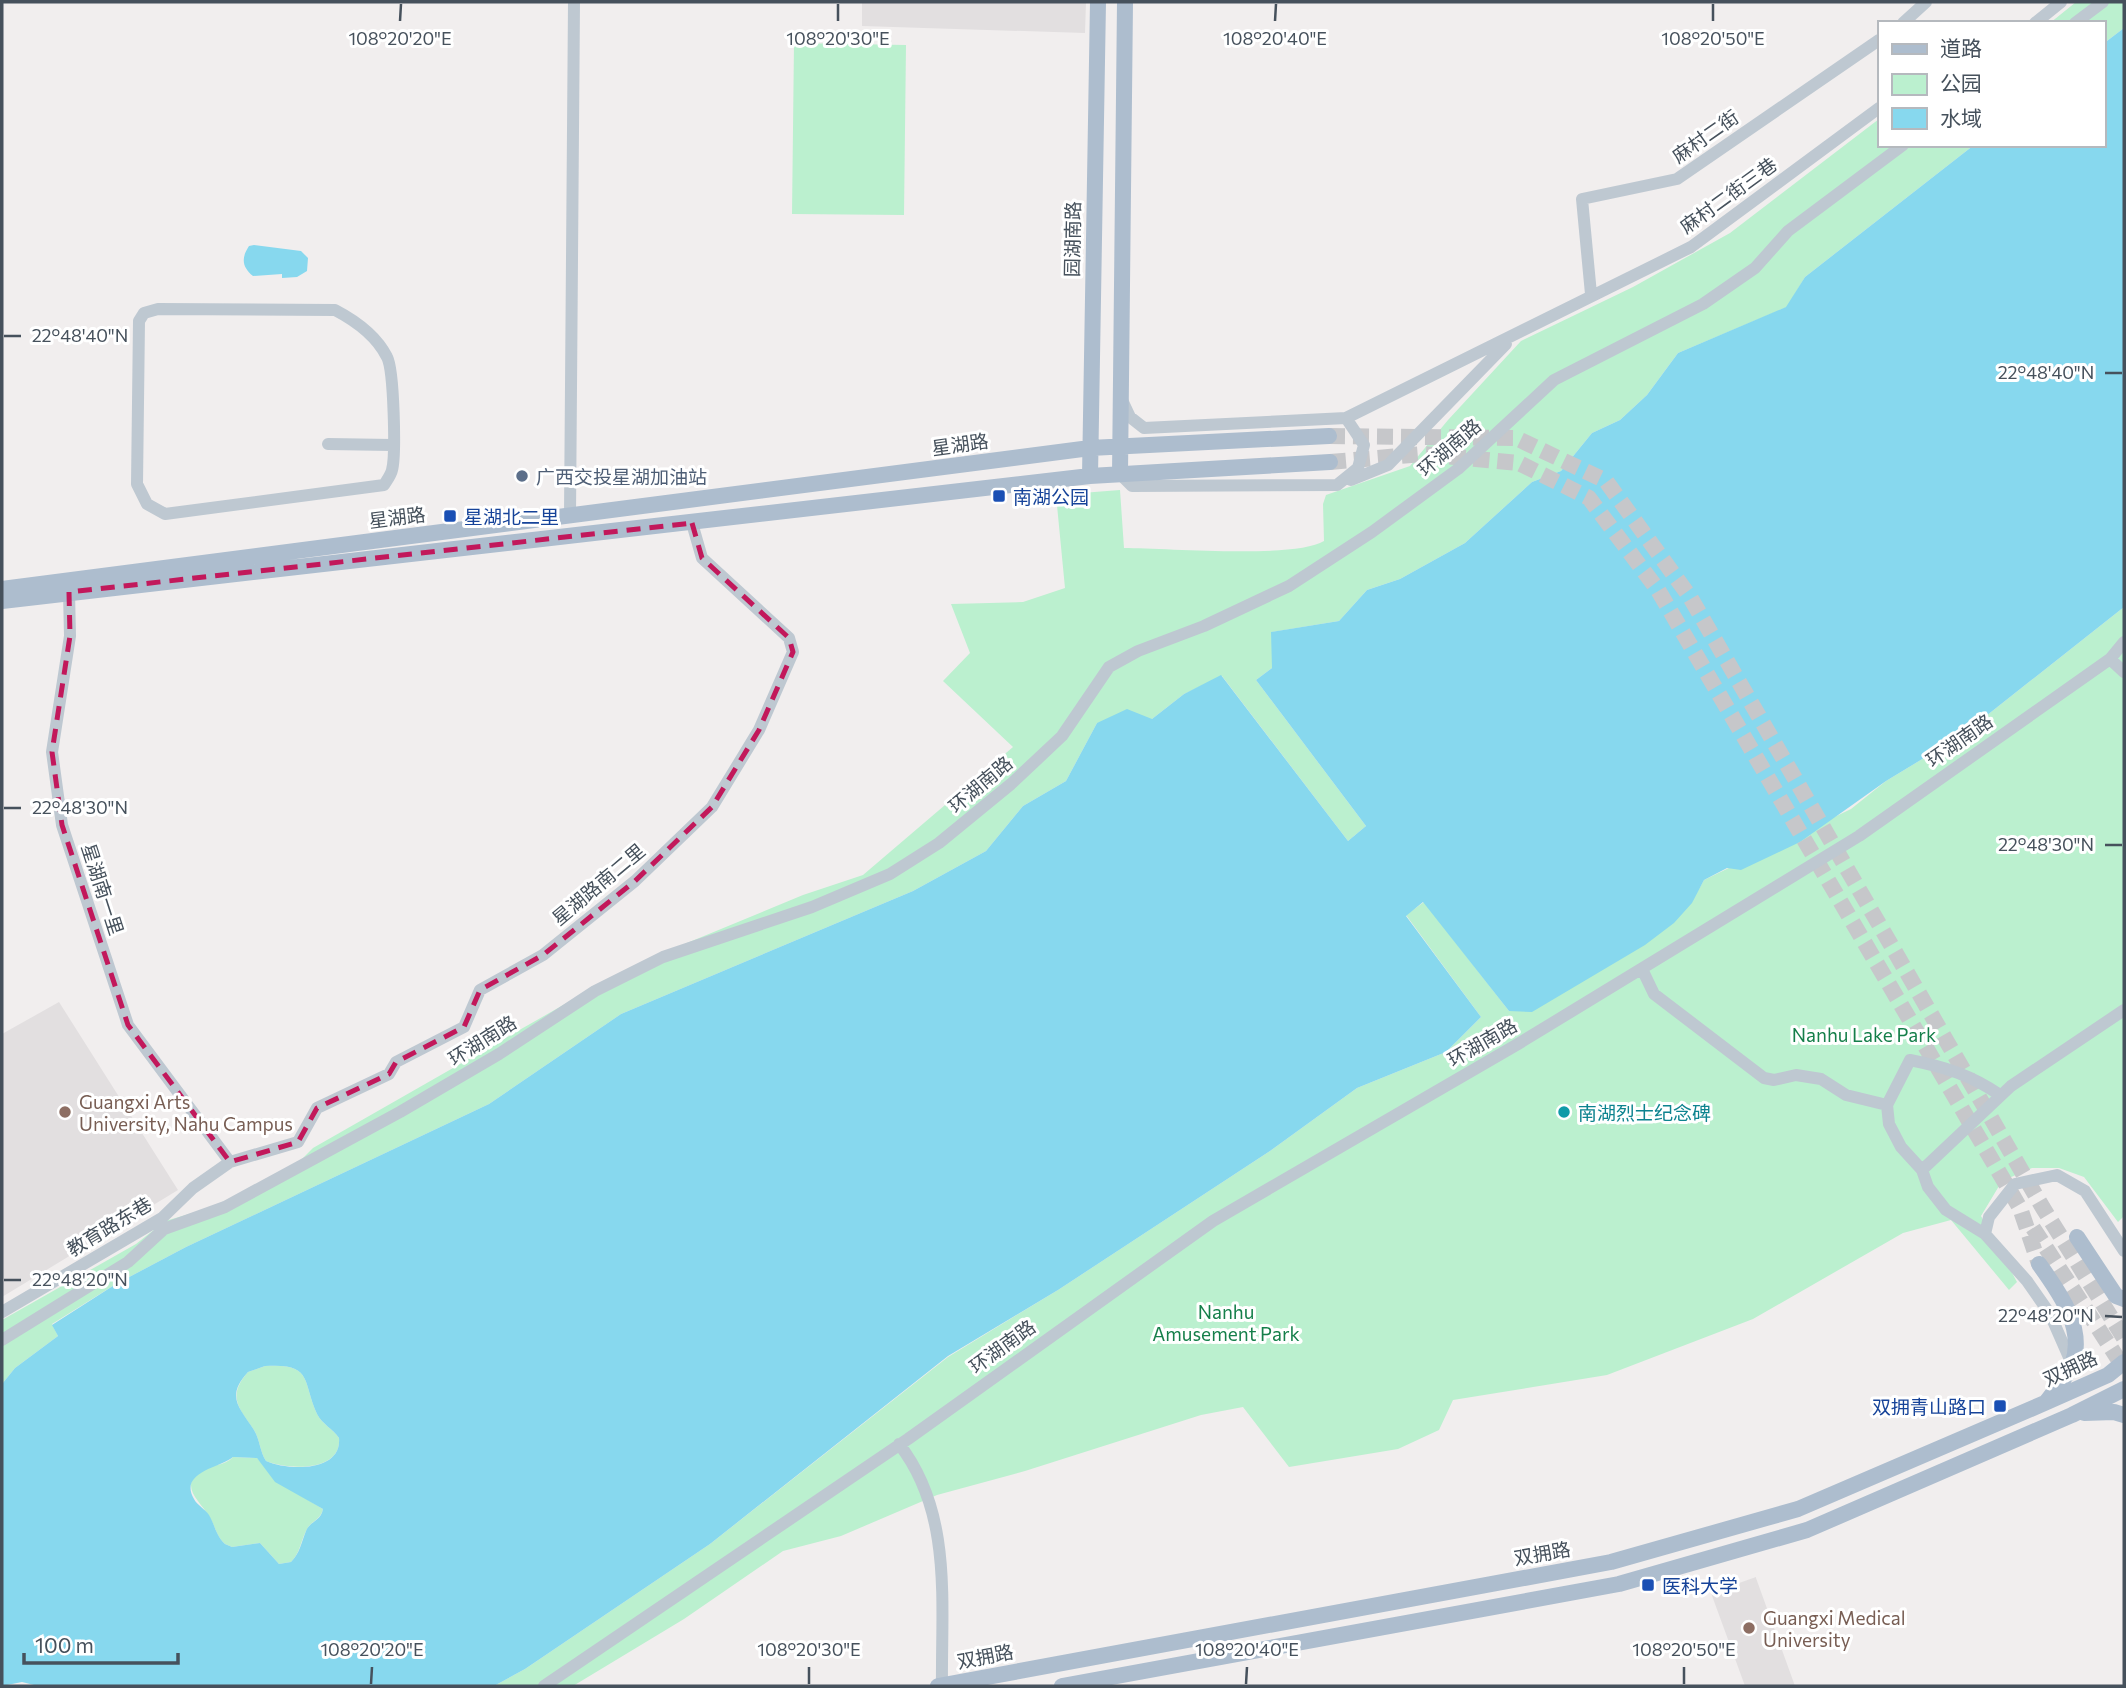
<svg xmlns="http://www.w3.org/2000/svg" width="2126" height="1688" font-family="Commissioner,'Noto Sans SC',sans-serif">
	<rect width="100%" height="100%" fill="#f1eeee"/>
	<path fill="#e2dfe0" d="M862 2H1086L1085 33 862 26Z
		M59 1002 178 1190 2 1297V1034Z
		M1756 1577V1578L1795 1686H1745L1711 1593Z"/>
	<path fill="#bbf0cf" d="M2076 2H2124V28L2103 44V23H2050Z
		M794 43 906 45 904 215 792 214Z
		M1879 119V145H1974L1805 277 1787 307 1678 353 1647 395 1620 420 1592 433 1561 471 1532 482 1465 543 1400 579 1367 590 1339 621 1272 632V668L1256 680 1366 826 1348 841 1222 676 1184 694 1152 719 1097 723 1066 781 1023 806 986 851 913 891 621 1014 489 1104 186 1247 116 1284 52 1324 58 1336 15 1368 2 1384V1320L136 1244 165 1221 224 1204 294 1167 313 1148 593 988 670 950 803 895 863 875 1013 747 943 681 970 653 951 604 1023 602 1065 588 1056 495 1120 490 1124 548C1165 548 1295 559 1324 541L1323 504 1326 495 1410 466 1448 420 1521 341 1633 287 1730 233Z
		M2124 607V1216L2118 1222 2084 1177 2059 1168H2032L2002 1181 1981 1216 2017 1282 2009 1290 1951 1220 1903 1233 1753 1319 1607 1375 1453 1400 1439 1430 1398 1449 1289 1467 1243 1407 1201 1415 1025 1471 937 1495 841 1536 783 1551 684 1619 573 1686H494L525 1669 710 1544 948 1357 1058 1290 1270 1151 1357 1088 1446 1052 1481 1017 1406 915 1424 902 1509 1011C1578 978 1666 952 1704 880L1851 809 1886 781 1962 735Z
		M265 1366C313 1363 302 1380 317 1414 322 1424 333 1429 339 1438 342 1472 288 1470 266 1461 260 1452 260 1440 254 1430 240 1409 226 1397 248 1372Z
		M233 1457 257 1458 288 1488 323 1509C321 1520 310 1521 306 1531 300 1543 300 1553 291 1562L279 1564 260 1543 232 1547 225 1544C216 1536 215 1525 209 1516 200 1501 177 1485 203 1470 214 1463 223 1467 233 1457Z"/>
	<path fill="#87d8ee" fill-rule="evenodd" d="M2124 28V607L1962 735 1886 781 1800 842 1741 870 1727 868 1704 880 1692 903 1674 923 1645 945 1532 1012 1509 1011 1423 902 1406 916 1481 1017 1446 1052 1357 1088 1270 1151 1058 1290 948 1356 710 1544 525 1669 494 1686H38L22 1682 2 1686V1384L15 1368 58 1336 52 1325 116 1284 186 1247 489 1104 621 1014 913 891 986 851 1023 806 1066 781 1097 723 1127 709 1152 719 1184 694 1221 675 1348 841 1366 826 1256 680 1272 668 1271 632 1339 621 1367 590 1400 579 1465 543 1532 482 1561 471 1592 433 1620 420 1647 395 1678 353 1786 307 1805 277 1974 145H2103V44ZM265 1366C313 1363 302 1380 317 1414 322 1424 333 1429 339 1438 342 1472 288 1471 266 1461 260 1452 260 1440 254 1430 240 1408 225 1397 248 1372ZM233 1457 257 1458 275 1482 323 1509C321 1521 310 1521 306 1531 301 1543 300 1553 291 1562L279 1564 260 1543 232 1547 225 1544C216 1536 215 1525 209 1515 205 1509 197 1505 194 1499 178 1472 222 1467 233 1457Z
		M254 245 301 251 308 258 307 271 297 277 282 278V274L253 276C242 267 241 258 249 246Z"/>
	<g fill="none" stroke-linecap="round" stroke-linejoin="round">
		<path stroke="#c6c7ca" stroke-width="16" stroke-dasharray="16 8" stroke-linecap="butt" d="M1329 436 1516 438 1606 481 1690 597 2043 1208 2124 1338
			M1330 462 1424 454 1519 463 1589 498 1658 590 2020 1208 2039 1264
			M2033 1228 2124 1368"/>
		<path stroke="#bec8d1" stroke-width="12" d="M1903 23 1926 2
			M2035 23 2061 2
			M2075 23 2103 2
			M1591 294 1582 199 1677 179 1879 40
			M158 309 335 310C356 321 376 335 387 357 394 370 396 455 392 470 391 475 387 480 384 485L165 514 147 504 137 484 139 321 144 313Z
			M1346 418 1691 247 1879 108
			M328 444 392 445
			M1120 474 1132 486 1337 485 1358 468 1364 445 1346 418 1144 428 1130 417 1122 400
			M1351 480 1388 465 1506 344
			M570 515 574 2
			M69 592 70 636 52 752 62 825 128 1025 230 1162
			M2110 659 2124 672
			M1642 969 1654 994 1764 1078 1774 1080 1796 1075 1821 1079 1846 1095 1887 1105 1889 1124 1901 1147 1922 1170 1928 1187 1946 1210 1985 1234
			M1887 1105 1910 1060C1945 1067 1971 1075 2000 1095
			M1922 1170 2011 1086 2124 1010
			M2 1312 162 1218 193 1188 230 1162 298 1142 317 1108 389 1074 396 1062 464 1027 480 990 543 955 635 881 712 807 759 730 793 652 789 638 702 558 692 523
			M2 1340 128 1262 164 1229 225 1207 400 1112 499 1054 595 991 663 957 812 907 890 874 939 843 1011 784 1062 736 1109 667 1138 651 1204 626 1289 586 1372 532 1458 469 1554 380 1703 304 1755 268 1788 231 1903 145
			M2072 1364 2050 1314 2027 1281 1985 1234 1989 1217 2015 1184 2057 1175 2085 1191 2124 1251
			M899 1444C953 1513 941 1604 942 1685
			M544 1686 908 1439 1213 1221 1518 1044 1859 836 2110 659 2124 642"/>
		<path stroke="#adbdce" stroke-width="16" d="M1120 474 1125 2
			M1090 476 1098 2
			M2 589 1090 448 1329 436
			M2 601 1090 476 1330 462
			M2077 1237 2116 1296 2124 1299
			M2039 1264C2059 1292 2086 1328 2072 1365 2067 1377 2055 1390 2047 1401
			M2084 1413 2114 1412 2124 1415
			M938 1686 1611 1562 1798 1509 2047 1402 2108 1375 2124 1362
			M1062 1686 1619 1584 1807 1530 2072 1415 2124 1389"/>
	</g>
	<path fill="none" stroke="#c2185b" stroke-width="5" stroke-dasharray="14 9" stroke-linejoin="round" d="M692 523 702 558 789 638 793 652 759 730 712 807 635 881 543 955 480 990 464 1027 396 1062 389 1074 317 1108 298 1142 230 1162 128 1025 62 825 52 752 70 636 69 592Z"/>
	<path fill="none" stroke="#46515c" stroke-width="2.5" d="M400 21 401 4M838 21V4M1275 21 1276 4M1713 21V4M4 336H21M2105 373H2122M4 808H21M2105 845H2122M4 1280H21M2105 1316 2122 1317M371 1684 372 1667M809 1684V1667M1246 1684 1247 1667M1684 1684V1667"/>
	<circle fill="#5c6f8a" stroke="#fff" stroke-width="2.5" cx="522" cy="476" r="7"/>
	<g fill="#1a4fb4" stroke="#fff" stroke-width="2.5">
		<rect x="992" y="489" width="14" height="14" rx="3.5"/>
		<rect x="443" y="509" width="14" height="14" rx="3.5"/>
		<rect x="1993" y="1399" width="14" height="14" rx="3.5"/>
		<rect x="1641" y="1578" width="14" height="14" rx="3.5"/>
	</g>
	<g fill="#8d6e63" stroke="#fff" stroke-width="2.5">
		<circle cx="65" cy="1112" r="7"/>
		<circle cx="1749" cy="1628" r="7"/>
	</g>
	<circle fill="#0f9aa8" stroke="#fff" stroke-width="2.5" cx="1564" cy="1112" r="7"/>
	<g text-anchor="middle" dominant-baseline="central" stroke-width="6" stroke-linejoin="round" paint-order="stroke">
		<g font-size="19" fill="#46515c" stroke="#fff">
			<text transform="translate(1705 136) rotate(-35)">麻村二街</text>
			<text transform="translate(1728 195) rotate(-36)">麻村二街三巷</text>
			<text transform="translate(1072 239) rotate(-89)">园湖南路</text>
			<text transform="translate(960 444) rotate(-8)">星湖路</text>
			<text transform="translate(1449 447) rotate(-41)">环湖南路</text>
			<text transform="translate(397 517) rotate(-7)">星湖路</text>
			<text transform="translate(1959 740) rotate(-35)">环湖南路</text>
			<text transform="translate(980 784) rotate(-40)">环湖南路</text>
			<text transform="translate(598 884) rotate(-40)">星湖路南二里</text>
			<text transform="translate(103 889) rotate(72)">星湖南一里</text>
			<text transform="translate(482 1040) rotate(-32)">环湖南路</text>
			<text transform="translate(1482 1042) rotate(-30)">环湖南路</text>
			<text transform="translate(109 1226) rotate(-31)">教育路东巷</text>
			<text transform="translate(1002 1346) rotate(-36)">环湖南路</text>
			<text transform="translate(2070 1368) rotate(-25)">双拥路</text>
			<text transform="translate(1542 1553) rotate(-10)">双拥路</text>
			<text transform="translate(985 1656) rotate(-11)">双拥路</text>
		</g>
		<g font-size="19" fill="#4e5e75" stroke="#fff" text-anchor="start">
			<text x="536" y="476">广西交投星湖加油站</text>
		</g>
		<g font-size="19" fill="#164399" stroke="#fff" text-anchor="start">
			<text x="1013" y="496">南湖公园</text>
			<text x="464" y="516">星湖北二里</text>
			<text x="1986" y="1406" text-anchor="end">双拥青山路口</text>
			<text x="1662" y="1585">医科大学</text>
		</g>
		<g font-size="19" fill="#157f4a" stroke="#fff">
			<text x="1864" y="1034">Nanhu Lake Park</text>
			<text x="1226" y="1311">Nanhu<tspan x="1226" dy="22">Amusement Park</tspan></text>
		</g>
		<g font-size="19" fill="#785e54" stroke="#fff" text-anchor="start">
			<text x="79" y="1101">Guangxi Arts<tspan x="79" dy="22">University, Nahu Campus</tspan></text>
			<text x="1763" y="1617">Guangxi Medical<tspan x="1763" dy="22">University</tspan></text>
		</g>
		<g font-size="19" fill="#0d838f" stroke="#fff" text-anchor="start">
			<text x="1578" y="1112">南湖烈士纪念碑</text>
		</g>
	</g>
	<g font-size="18" text-anchor="middle" fill="#46515c" stroke="#fff" stroke-width="6" stroke-linejoin="round" paint-order="stroke">
		<text x="400" y="45">108°20'20"E</text>
		<text x="838" y="45">108°20'30"E</text>
		<text x="1275" y="45">108°20'40"E</text>
		<text x="1713" y="45">108°20'50"E</text>
		<text x="80" y="342">22°48'40"N</text>
		<text x="2046" y="379">22°48'40"N</text>
		<text x="80" y="814">22°48'30"N</text>
		<text x="2046" y="851">22°48'30"N</text>
		<text x="80" y="1286">22°48'20"N</text>
		<text x="2046" y="1322">22°48'20"N</text>
		<text x="372" y="1656">108°20'20"E</text>
		<text x="809" y="1656">108°20'30"E</text>
		<text x="1247" y="1656">108°20'40"E</text>
		<text x="1684" y="1656">108°20'50"E</text>
	</g>
	<rect width="2126" height="1688" fill="none" stroke="#46515c" stroke-width="7"/>
	<rect x="1878" y="21" width="228" height="126" fill="#ffffff" stroke="#b5b9be" stroke-width="2"/>
	<rect x="1892" y="44" width="35" height="10" fill="#adbdce" stroke="#b5b9be" stroke-width="2"/>
	<text x="1940" y="56" font-size="21" fill="#46515c">道路</text>
	<rect x="1892" y="74" width="35" height="21" fill="#bbf0cf" stroke="#b5b9be" stroke-width="2"/>
	<text x="1940" y="91" font-size="21" fill="#46515c">公园</text>
	<rect x="1892" y="108" width="35" height="21" fill="#87d8ee" stroke="#b5b9be" stroke-width="2"/>
	<text x="1940" y="126" font-size="21" fill="#46515c">水域</text>
	<path d="M24 1653v10h154v-10" fill="none" stroke="#46515c" stroke-width="3.5"/>
	<text x="35" y="1653" font-size="21" fill="#46515c" stroke="#ffffff" stroke-width="5" paint-order="stroke">100 m</text>
</svg>
